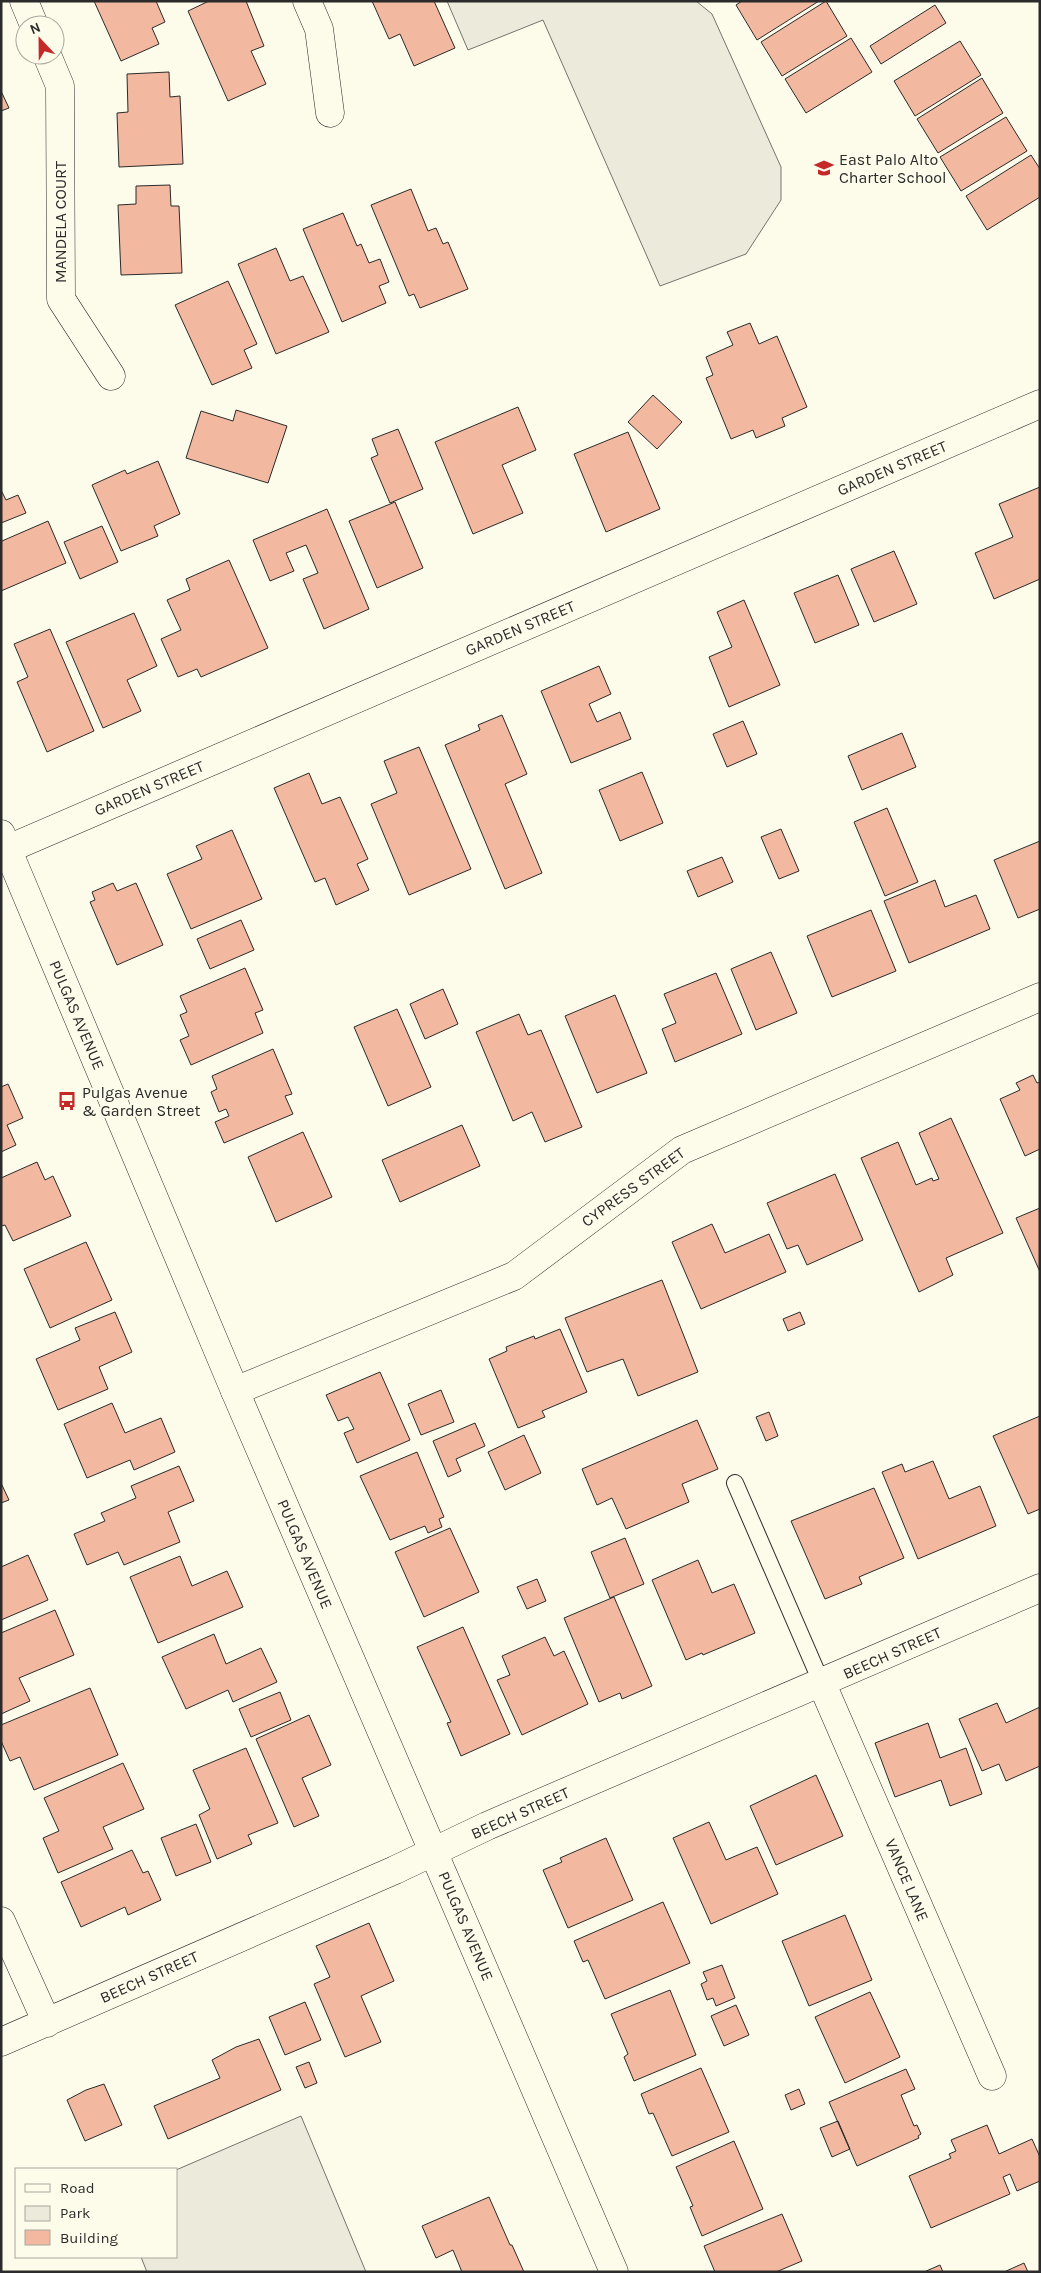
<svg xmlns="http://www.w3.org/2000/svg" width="1041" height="2273" font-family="Karla,sans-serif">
	<rect width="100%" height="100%" fill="#fdfbea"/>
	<path fill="#ecebdb" stroke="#74746e" d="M301 2116 366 2272H147L141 2257H176V2170Z"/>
	<path fill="#eceadb" stroke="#74746e" d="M447 1H696L712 14 781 167V200L746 254 660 286 543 20 468 50Z"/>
	<path fill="#f2b8a0" stroke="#2b2b2b" d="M94 1H156L165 22 152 28 159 44 121 61Z
		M209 1H246L264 46 251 51 266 84 228 101 188 11Z
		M372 1H434L455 48 414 66 400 34 389 39Z
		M742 1H819L757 40 736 5Z
		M826 1 847 36 782 76 761 42Z
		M935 5 946 23 881 64 870 46Z
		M851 38 872 72 806 113 785 79Z
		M960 41 981 75 915 116 894 81Z
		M169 72 170 97 180 96 183 164 119 167 117 113 128 112 127 74Z
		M982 78 1003 113 938 153 917 119Z
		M1 91 9 108 1 111Z
		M1006 117 1027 151 961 191 940 157Z
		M1031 155 1040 169V197L987 230 966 196Z
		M170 185 171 206H179L182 273 121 275 118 205 136 204V186Z
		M411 189 428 231 436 228 443 244 448 242 468 289 420 308 414 294 409 296 371 205Z
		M343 213 357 246 361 244 369 263 380 259 389 282 379 286 386 303 342 322 303 229Z
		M276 248 290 281 303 276 329 332 276 354 238 264Z
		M228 281 257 344 244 350 252 368 212 385 175 305Z
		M750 323 759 344 777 336 807 407 782 418 785 426 756 438 753 430 731 439 706 378 713 375 706 357 733 345 727 332Z
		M653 395 682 422 657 449 628 422Z
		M518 407 536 450 502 465 523 513 473 534 435 442Z
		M236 410 287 426 268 483 186 458 201 411 233 421Z
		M398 429 423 489 390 503 371 458 378 455 372 439Z
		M628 432 660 509 606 532 574 454Z
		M158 461 180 514 154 526 158 536 121 551 92 485 125 470 127 474Z
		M1040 487V579L994 599 975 553 1013 537 999 504Z
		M1 490 6 500 18 495 26 513 1 523Z
		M395 502 423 568 377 588 349 521Z
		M327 509 369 609 324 629 303 579 318 573 306 545 286 553 294 571 270 581 253 540Z
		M48 521 66 563 1 591V539L2 541Z
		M102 526 118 562 80 579 64 542Z
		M894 551 917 604 874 622 851 569Z
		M229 560 268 648 201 677 197 669 178 677 161 639 181 630 167 600 190 590 186 579Z
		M838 575 859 625 815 643 794 593Z
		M744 600 780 685 729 707 709 657 732 647 717 612Z
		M134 613 157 666 127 680 141 711 103 728 66 642Z
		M50 629 94 731 47 752 17 682 28 677 14 644Z
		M599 666 611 694 589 704 597 722 620 712 631 739 571 763 541 691Z
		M502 715 527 774 505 784 542 873 505 889 445 745 480 730 478 725Z
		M743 721 757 754 727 767 713 734Z
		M902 733 916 767 862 790 848 756Z
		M419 747 471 869 409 895 371 804 397 793 384 761Z
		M642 772 663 823 620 841 599 790Z
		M309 773 322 804 340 797 368 859 357 864 369 890 336 905 325 878 315 882 274 788Z
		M887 808 918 882 885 896 854 822Z
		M781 829 799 871 779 879 761 837Z
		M232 830 262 899 191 929 167 874 202 859 196 846Z
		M1040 841V909L1018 918 994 860Z
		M722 857 733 882 698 897 687 871Z
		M935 880 945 907 976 895 990 929 909 963 884 901Z
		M113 883 117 891 136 883 163 945 117 965 90 902 95 900 92 892Z
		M871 910 896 971 832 997 807 936Z
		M241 920 254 950 210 969 197 939Z
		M771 952 797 1013 756 1030 731 969Z
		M245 968 263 1010 255 1013 263 1033 191 1065 180 1040 189 1036 180 1015 187 1012 180 996Z
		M716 973 742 1034 675 1062 662 1029 676 1023 664 994Z
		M443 989 458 1024 425 1039 410 1004Z
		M615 995 647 1073 597 1093 565 1016Z
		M397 1009 431 1087 388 1106 354 1027Z
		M519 1014 528 1035 541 1030 582 1127 545 1142 532 1112 513 1121 476 1032Z
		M273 1049 292 1094 285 1096 293 1114 224 1143 215 1122 229 1116 226 1109 219 1112 211 1092 217 1089 212 1076Z
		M1033 1075 1037 1083 1040 1082V1149L1025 1156 1000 1099 1020 1090 1016 1083Z
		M8 1084 23 1118 7 1125 16 1145 1 1152V1087Z
		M951 1118 1003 1233 946 1258 953 1275 919 1292 861 1158 898 1142 916 1185 932 1178 933 1181 939 1179 919 1133Z
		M462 1125 480 1166 400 1202 382 1160Z
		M303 1132 332 1197 276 1222 248 1157Z
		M37 1162 45 1180 53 1176 71 1216 13 1241 5 1225 1 1226V1178Z
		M835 1174 863 1240 807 1265 798 1245 787 1249 767 1203Z
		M1040 1208V1272L1016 1218Z
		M712 1224 725 1253 769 1234 786 1272 701 1309 672 1242Z
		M86 1242 112 1300 50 1328 24 1269Z
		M662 1280 698 1372 638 1396 623 1359 587 1372 565 1318Z
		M115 1312 132 1352 99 1367 108 1389 58 1410 36 1359 80 1340 75 1328Z
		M800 1312 805 1324 788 1331 783 1319Z
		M560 1329 587 1392 542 1411 545 1417 518 1428 489 1359 507 1351 506 1347 534 1336 535 1339Z
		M380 1372 410 1440 357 1463 344 1433 354 1429 348 1417 338 1421 326 1395Z
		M441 1390 454 1422 421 1435 408 1404Z
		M112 1403 125 1433 161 1418 175 1452 134 1470 130 1460 87 1478 64 1424Z
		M769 1412 778 1436 766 1441 756 1417Z
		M1040 1416V1509L1028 1514 993 1436Z
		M697 1420 718 1469 682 1484 689 1502 626 1529 612 1498 597 1505 582 1469Z
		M475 1423 485 1446 456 1459 461 1471 448 1477 433 1441Z
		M524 1435 541 1473 505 1490 488 1452Z
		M417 1452 444 1517 439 1519 442 1527 428 1533 425 1526 390 1540 360 1476Z
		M933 1461 949 1499 980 1486 996 1526 918 1559 882 1472 902 1464 905 1472Z
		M179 1466 194 1501 168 1512 180 1542 124 1565 118 1552 87 1565 74 1534 105 1521 101 1513 136 1498 131 1486Z
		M1 1483 9 1500 1 1503Z
		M874 1488 904 1558 859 1577 862 1584 825 1599 791 1521Z
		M450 1528 479 1592 424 1617 395 1552Z
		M625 1538 644 1584 610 1598 591 1552Z
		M28 1555 48 1600 1 1620V1567Z
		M180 1556 192 1586 227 1571 243 1607 158 1643 130 1577Z
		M698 1560 712 1593 734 1584 755 1633 703 1655 702 1653 686 1660 652 1580Z
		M537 1579 546 1601 527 1609 517 1587Z
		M614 1597 652 1686 622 1699 620 1693 599 1702 564 1618Z
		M55 1610 74 1655 19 1678 30 1701 1 1714V1633Z
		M463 1627 510 1734 461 1756 447 1723 451 1722 417 1647Z
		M214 1634 226 1664 261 1648 277 1682 233 1702 228 1690 186 1709 162 1657Z
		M545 1637 554 1656 564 1651 588 1704 522 1735 497 1680 510 1675 502 1656Z
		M90 1688 118 1755 34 1790 20 1757 10 1761 1 1741V1725Z
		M280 1692 291 1720 251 1737 239 1709Z
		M997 1703 1006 1723 1040 1707V1766L1006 1781 999 1764 982 1771 959 1719Z
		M309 1715 331 1765 302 1778 319 1816 294 1827 256 1739Z
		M928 1723 940 1758 966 1748 982 1794 950 1806 941 1780 895 1797 875 1743Z
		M246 1748 278 1823 248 1835 252 1844 217 1859 199 1815 210 1809 193 1770Z
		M123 1763 144 1809 103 1827 113 1849 58 1873 43 1838 59 1831 44 1798Z
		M816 1775 843 1836 776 1865 750 1806Z
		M709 1822 726 1860 757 1847 778 1894 711 1924 673 1838Z
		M196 1824 211 1862 176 1876 161 1838Z
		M606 1838 633 1900 568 1928 543 1870 562 1862 560 1858Z
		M132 1850 143 1873 148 1871 161 1900 128 1915 125 1907 81 1927 61 1882Z
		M663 1902 690 1963 605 1999 588 1960 583 1962 574 1941Z
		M845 1915 872 1980 809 2006 782 1941Z
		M369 1923 394 1981 361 1996 381 2042 345 2057 314 1984 330 1977 316 1946Z
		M722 1965 735 1998 716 2006 713 1998 707 2000 701 1984 707 1981 703 1972Z
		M670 1990 696 2055 634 2081 624 2057 628 2054 611 2014Z
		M870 1992 900 2057 845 2083 815 2017Z
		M305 2002 321 2040 285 2055 269 2017Z
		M736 2005 749 2035 724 2046 711 2016Z
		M259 2039 281 2090 168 2139 154 2106 220 2078 212 2060 236 2047Z
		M309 2062 317 2083 305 2088 296 2067Z
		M701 2068 729 2132 672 2156 653 2113 649 2114 641 2094Z
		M906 2069 915 2089 901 2095 914 2126 917 2125 921 2134 918 2136 919 2138 857 2166 829 2102Z
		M104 2084 122 2125 85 2141 67 2100 86 2090Z
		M799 2089 805 2104 791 2110 785 2095Z
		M838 2121 850 2149 832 2157 820 2128Z
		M987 2125 999 2154 1032 2139 1040 2157V2181L1017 2191 1010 2174 1003 2177 1010 2194 931 2228 909 2176 951 2158 949 2154 956 2151 951 2140Z
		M734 2141 763 2209 702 2236 690 2207 693 2206 676 2167Z
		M489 2197 510 2245H512L524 2272H462L453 2250 436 2258 422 2226Z
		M782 2214 802 2261 776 2272H715L704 2246Z
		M1024 2263 1028 2272H1004Z
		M940 2265 943 2272H924Z"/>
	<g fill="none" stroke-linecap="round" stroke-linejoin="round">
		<g stroke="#2b2b2b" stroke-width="18">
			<path id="lane" d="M735 1483 822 1684"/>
		</g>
		<g stroke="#2b2b2b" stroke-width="29">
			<path id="street" d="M24 1 34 25
				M307 1 319 29 330 113
				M47 55 60 86 61 299 111 376
				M1 852 1040 404
				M235 1391 514 1276 682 1150 1040 997
				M822 1684 992 2076
				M1 1921 47 2023
				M1 2042 395 1870 487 1826 1040 1588"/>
		</g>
		<g stroke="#2b2b2b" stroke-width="29">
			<path id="secondary" d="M1 834 235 1391 614 2272"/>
		</g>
		<use href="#lane" stroke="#fdfbea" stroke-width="16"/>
		<use href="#street" stroke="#fdfbea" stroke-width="28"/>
		<use href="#secondary" stroke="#fdfbea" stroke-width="28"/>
	</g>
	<defs>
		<g id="school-bare" transform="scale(1.5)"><path d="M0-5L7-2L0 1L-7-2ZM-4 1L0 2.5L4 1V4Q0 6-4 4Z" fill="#c62828" stroke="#fdfbea" stroke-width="2.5" paint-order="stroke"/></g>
		<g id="bus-bare" transform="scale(1.5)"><path d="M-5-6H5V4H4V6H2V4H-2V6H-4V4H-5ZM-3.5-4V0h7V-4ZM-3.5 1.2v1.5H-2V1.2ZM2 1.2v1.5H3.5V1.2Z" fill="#c62828" stroke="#fdfbea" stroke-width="2.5" paint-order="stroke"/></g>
	</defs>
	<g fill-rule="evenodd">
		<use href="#school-bare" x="824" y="168"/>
		<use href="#bus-bare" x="67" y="1101"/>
	</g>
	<g text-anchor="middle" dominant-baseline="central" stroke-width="4" stroke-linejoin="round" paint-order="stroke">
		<g font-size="16" fill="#2b2b2b" stroke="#fdfbea" text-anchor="start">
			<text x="839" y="159">East Palo Alto<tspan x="839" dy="18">Charter School</tspan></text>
			<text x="82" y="1092">Pulgas Avenue<tspan x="82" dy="18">&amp; Garden Street</tspan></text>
		</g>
		<g font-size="16" fill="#2b2b2b" stroke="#fdfbea">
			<text transform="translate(60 222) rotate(-90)">MANDELA COURT</text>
			<text transform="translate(892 468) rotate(-23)">GARDEN STREET</text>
			<text transform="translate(520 628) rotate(-23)">GARDEN STREET</text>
			<text transform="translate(149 788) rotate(-23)">GARDEN STREET</text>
			<text transform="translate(77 1015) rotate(67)">PULGAS AVENUE</text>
			<text transform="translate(633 1187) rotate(-36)">CYPRESS STREET</text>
			<text transform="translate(305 1554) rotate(67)">PULGAS AVENUE</text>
			<text transform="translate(892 1653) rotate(-24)">BEECH STREET</text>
			<text transform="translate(520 1813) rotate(-24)">BEECH STREET</text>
			<text transform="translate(907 1880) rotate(67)">VANCE LANE</text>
			<text transform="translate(466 1926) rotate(67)">PULGAS AVENUE</text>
			<text transform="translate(149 1977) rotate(-24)">BEECH STREET</text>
		</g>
	</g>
	<rect width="1041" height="2273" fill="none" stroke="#2b2b2b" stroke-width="5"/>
	<rect x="15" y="2168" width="162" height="90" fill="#fdfbea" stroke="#a9a89e"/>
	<rect x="25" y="2184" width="25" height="8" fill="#fdfbea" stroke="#a9a89e"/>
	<text x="60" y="2193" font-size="15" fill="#2b2b2b">Road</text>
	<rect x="25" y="2206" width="25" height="15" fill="#ecebdb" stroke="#a9a89e"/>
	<text x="60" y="2218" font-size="15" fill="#2b2b2b">Park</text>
	<rect x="25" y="2230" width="25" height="15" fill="#f2b8a0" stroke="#a9a89e"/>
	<text x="60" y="2243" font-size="15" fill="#2b2b2b">Building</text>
	<g transform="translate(40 40) rotate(338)"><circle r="24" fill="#fdfbea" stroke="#a9a89e"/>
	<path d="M0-4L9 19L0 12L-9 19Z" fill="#c62828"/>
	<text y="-8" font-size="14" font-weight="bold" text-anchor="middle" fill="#2b2b2b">N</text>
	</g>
</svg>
